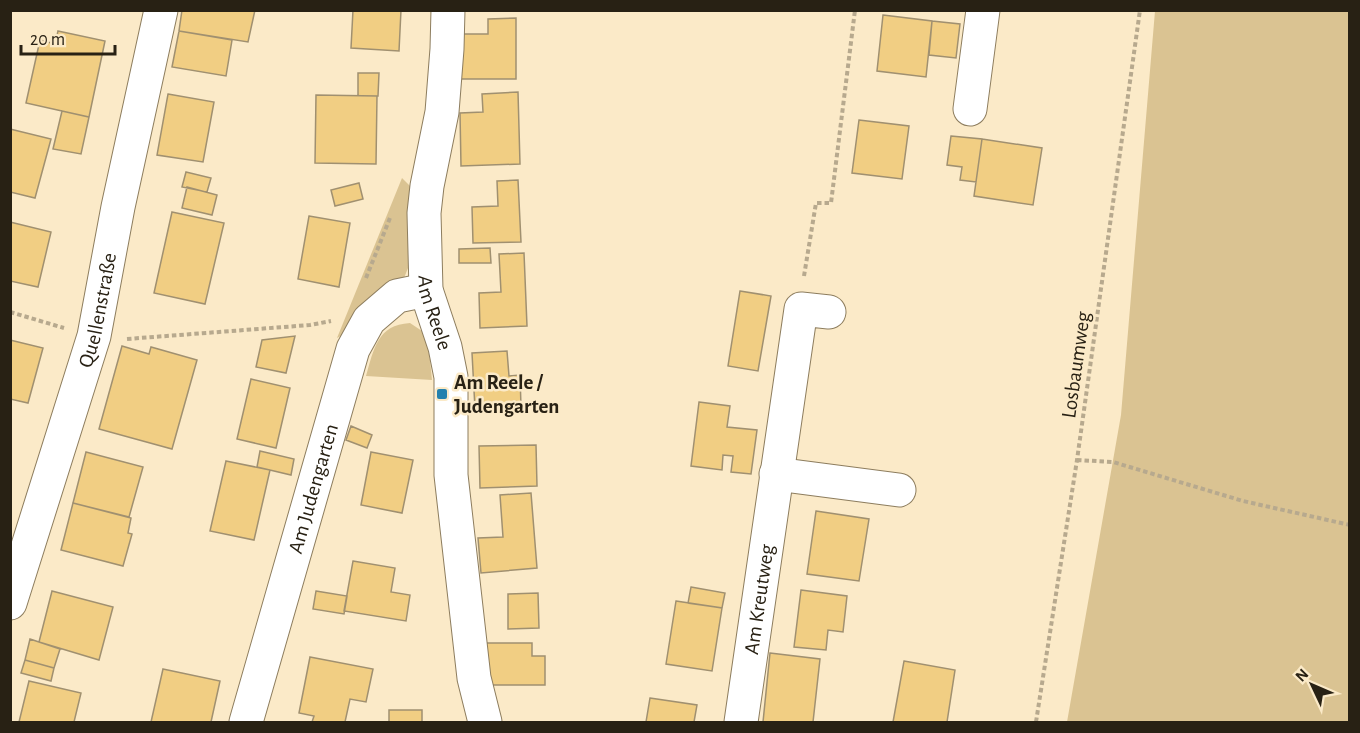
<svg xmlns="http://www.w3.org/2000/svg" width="1360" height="733" font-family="'Alegreya Sans',sans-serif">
	<rect width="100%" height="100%" fill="#fbeac8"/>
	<path fill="#dac392" d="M1155 11H1349V722H1067L1121 415Z
		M402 178 410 186 413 219 410 263 404 278 350 331 337 338Z
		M410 323 425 333 430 360 432 380 366 376C374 349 377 325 410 323Z"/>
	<path fill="#f1ce83" stroke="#a09070" stroke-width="1.5" d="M182 10H255L248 42 179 31Z
		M353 10H401L399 51 351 48Z
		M883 15 932 21 926 77 877 71Z
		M516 18V79H458V34H488V19Z
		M932 21 960 24 956 58 929 55Z
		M58 31 105 41 89 117 26 103 40 40 55 44Z
		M179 31 232 40 226 76 172 67Z
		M358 73H379L378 96H358Z
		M518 92 520 164 461 166 460 113 483 112 482 94Z
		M168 94 214 102 203 162 157 155Z
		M316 95 377 96 376 164 315 163Z
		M62 111 89 117 81 154 53 149Z
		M859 120 909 126 902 179 852 173Z
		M10 129 51 139 35 198 10 192Z
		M951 136 982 139 976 182 960 180 962 167 947 165Z
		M982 139 1042 148 1033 205 974 196Z
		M186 172 211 178 207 192 182 187Z
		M518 180 521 242 473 243 472 207 498 206 497 181Z
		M359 183 363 199 335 206 331 190Z
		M187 187 217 195 212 215 182 208Z
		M172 212 224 223 205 304 154 293Z
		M309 216 350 223 339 287 298 279Z
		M10 222 51 232 38 287 10 281Z
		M490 248 491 263H459V249Z
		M524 253 527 326 480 328 479 293 501 292 499 254Z
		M740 291 771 296 758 371 728 366Z
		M295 336 286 373 256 367 262 340Z
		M10 340 43 348 28 403 10 399Z
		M122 346 149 354 151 347 197 360 172 449 99 429Z
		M507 351 509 376 520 375 521 407 475 409 472 353Z
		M251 379 290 388 276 448 237 439Z
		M699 402 730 406 727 427 757 430 751 474 731 472 733 456 723 455 722 470 691 466Z
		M351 426 372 435 367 448 346 440Z
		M536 445 537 486 480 488 479 446Z
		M260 451 294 459 291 475 257 467Z
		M86 452 143 467 129 517 73 503Z
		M371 452 413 460 402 513 361 505Z
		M226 461 270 470 254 540 210 531Z
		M531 493 537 568 481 573 478 538 503 537 500 495Z
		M73 503 131 518 128 533 132 534 123 566 61 550Z
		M816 511 869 519 859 581 807 574Z
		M353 561 395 568 391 592 410 595 406 621 344 611Z
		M691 587 725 593 722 608 688 603Z
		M801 590 847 596 843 632 828 630 826 650 794 647Z
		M52 591 113 607 99 660 39 642Z
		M316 591 347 596 344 614 313 609Z
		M538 593 539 628 508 629V594Z
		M676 601 722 608 712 671 666 664Z
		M30 639 60 649 54 668 25 660Z
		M486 643H532V656H545V685H486Z
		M770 653 820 659 813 722H763Z
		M310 657 373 669 366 702 350 699 345 722H312L314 716 299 713Z
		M25 660 54 668 51 681 21 673Z
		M904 661 955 670 947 722H893Z
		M163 669 220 681 211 722H151Z
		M29 681 81 693 74 722H19Z
		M650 698 697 705 694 722H646Z
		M389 710H422V722H389Z"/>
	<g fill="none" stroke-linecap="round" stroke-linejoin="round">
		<g stroke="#8d7d5e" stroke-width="35">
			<g id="minor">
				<path id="s1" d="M448 10 447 49 442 112 427 186 424 213 426 290 445 347 451 377V475L474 678 485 722"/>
				<path d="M970 109 983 10"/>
				<path d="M776 474 899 490"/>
				<path id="s2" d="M10 603 94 336 118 207 161 10"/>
				<path id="s3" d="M246 722 353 349 369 320 397 296 426 290"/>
				<path id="s4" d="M741 722 801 309 829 312"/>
			</g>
		</g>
		<path stroke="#b7a98e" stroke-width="4" stroke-dasharray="4.5 3" stroke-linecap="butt" d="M804 276 816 203H831L855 10
			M366 278 390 218
			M10 312 64 328
			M127 339 310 325 331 321
			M1077 460 1113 462 1243 501 1350 525
			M1036 722 1077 460 1140 10"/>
		<use href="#minor" stroke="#fff" stroke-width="33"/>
	</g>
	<rect fill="#2481ae" stroke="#fbeac8" stroke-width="2" x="436" y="388" width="12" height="12" rx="3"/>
	<g text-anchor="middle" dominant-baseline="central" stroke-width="5" stroke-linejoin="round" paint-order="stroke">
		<g font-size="21" fill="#282114" stroke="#fbeac8">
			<text stroke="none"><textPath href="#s2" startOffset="306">Quellenstraße</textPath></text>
			<text stroke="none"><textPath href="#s1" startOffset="306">Am Reele</textPath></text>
			<text transform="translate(1076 365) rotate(-82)">Losbaumweg</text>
			<text stroke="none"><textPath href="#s3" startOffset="243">Am Judengarten</textPath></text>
			<text stroke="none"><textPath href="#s4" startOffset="124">Am Kreutweg</textPath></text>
		</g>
		<g font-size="21" font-weight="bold" fill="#282114" stroke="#fbeac8" text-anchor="start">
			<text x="454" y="382">Am Reele /<tspan x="454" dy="24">Judengarten</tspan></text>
		</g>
	</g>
	<rect width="1360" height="733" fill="none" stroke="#282114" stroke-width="24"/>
	<g transform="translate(1312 685) rotate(314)" stroke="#fbeac8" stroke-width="4.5" paint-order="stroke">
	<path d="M0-4.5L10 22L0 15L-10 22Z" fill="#282114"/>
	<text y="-9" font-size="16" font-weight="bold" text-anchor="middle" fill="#282114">N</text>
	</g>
	<path d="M21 45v9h94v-9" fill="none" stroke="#282114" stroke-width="3"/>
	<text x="30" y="45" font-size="18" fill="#282114" stroke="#fbeac8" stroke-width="4.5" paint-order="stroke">20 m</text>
</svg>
